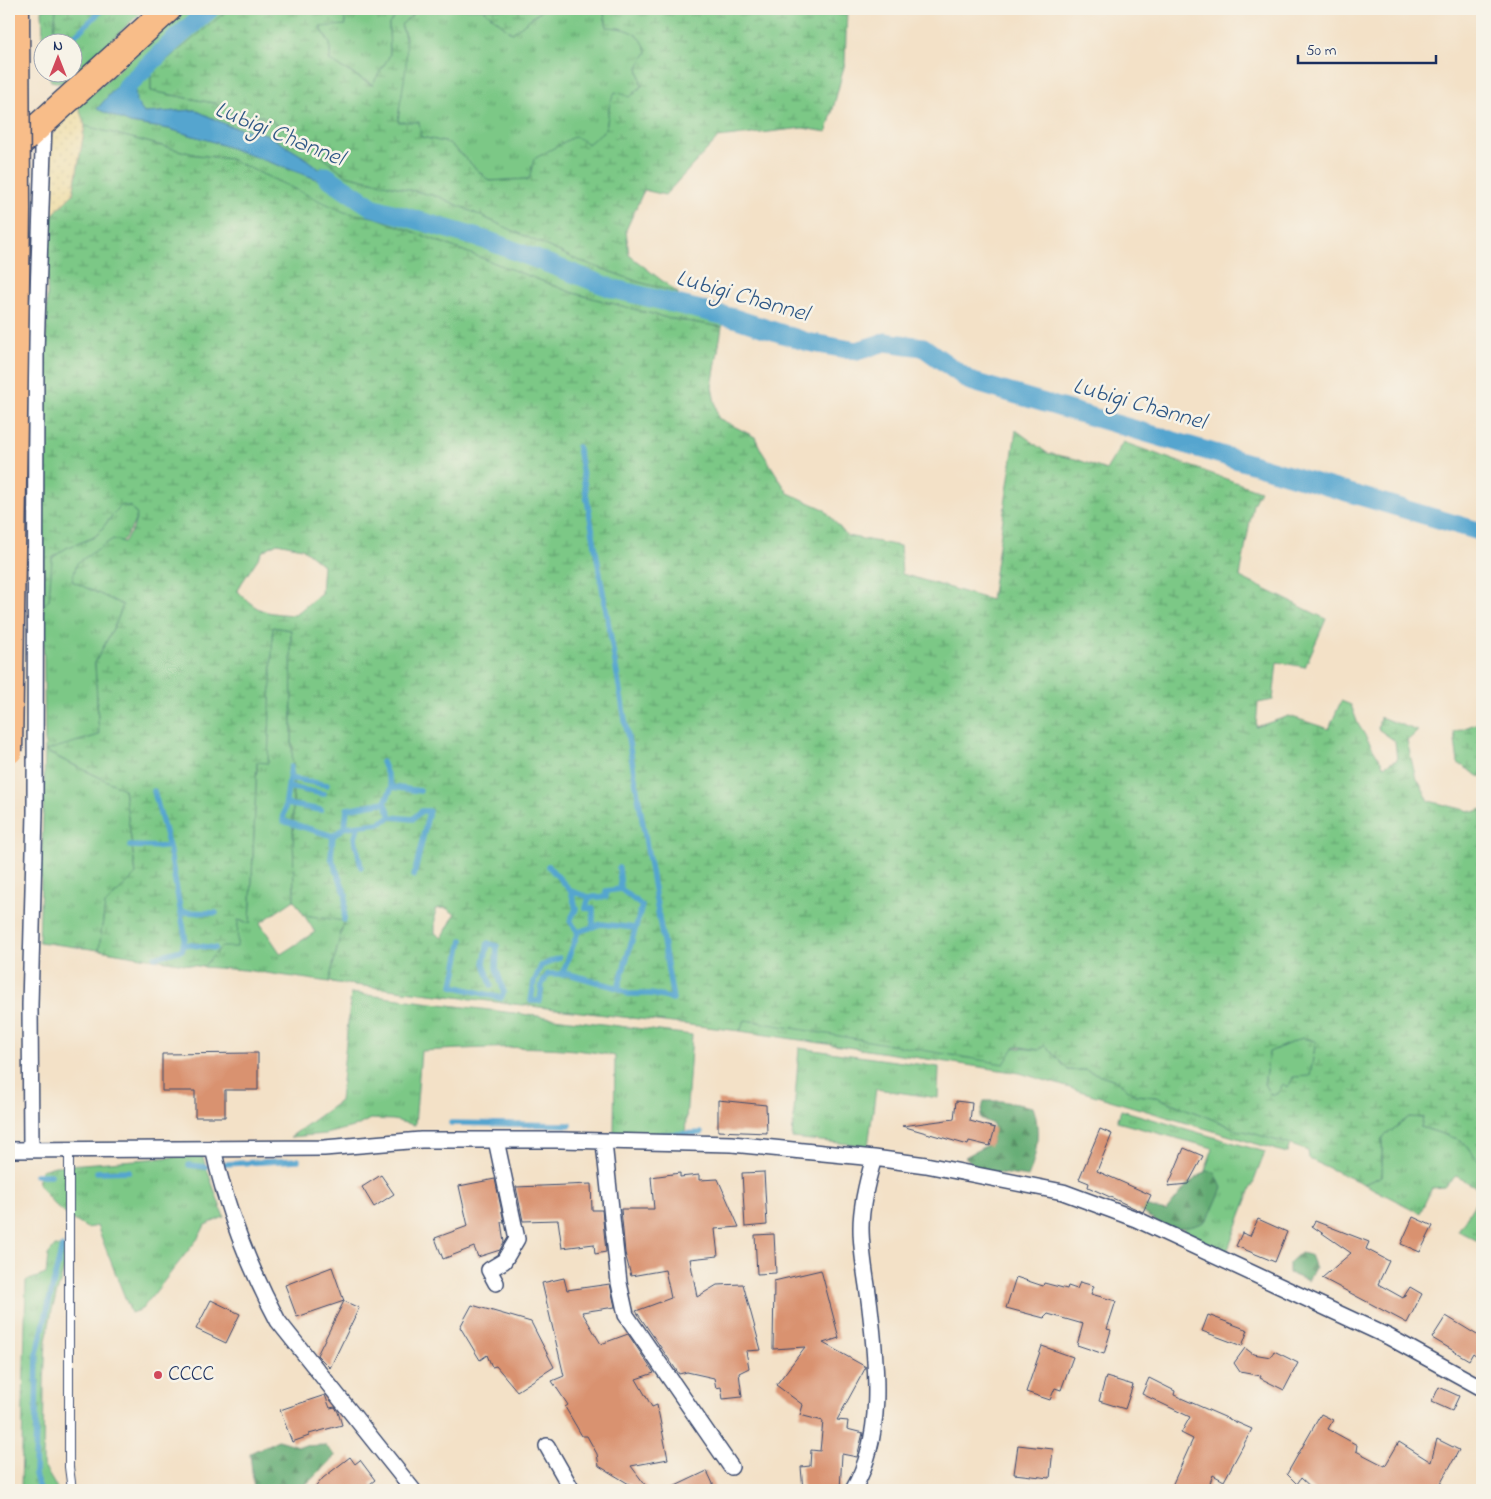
<svg xmlns="http://www.w3.org/2000/svg" width="1491" height="1499" font-family="'Indie Flower',sans-serif">
	<defs>
		<pattern id="grass-tufts" width="24" height="20" patternUnits="userSpaceOnUse" patternTransform="scale(1.25)"><rect width="24" height="20" fill="#7bc886"/><path d="M3 7l-1-3M5 7V3M7 7l1-3M15 17l-1-3M17 17v-4M19 17l1-3" fill="none" stroke="#64a371"/></pattern>
		<pattern id="forest-firs" width="22" height="20" patternUnits="userSpaceOnUse" patternTransform="scale(1.25)"><rect width="22" height="20" fill="#64ac73"/><path d="M5 1l3.5 6h-7zM16 11l3.5 6h-7z" fill="#528c62"/></pattern>
		<pattern id="wetland-marsh" width="20" height="14" patternUnits="userSpaceOnUse" patternTransform="scale(1.25)"><rect width="20" height="14" fill="#7bc886"/><path d="M1 5h8M5 5V1M11 12h8M15 12V8" fill="none" stroke="#64a371"/></pattern>
		<pattern id="sand-dots" width="8" height="8" patternUnits="userSpaceOnUse" patternTransform="scale(1.25)"><rect width="8" height="8" fill="#eeda9e"/><path d="M2 2h.1M6 6h.1" fill="none" stroke="#ccbb8a" stroke-width="1.8" stroke-linecap="round"/></pattern>
	</defs>
	<rect width="100%" height="100%" fill="#f7f3e8"/>
	<filter id="ink" filterUnits="userSpaceOnUse"><feTurbulence type="fractalNoise" baseFrequency=".02" numOctaves="2"/><feDisplacementMap in="SourceGraphic" scale="10" xChannelSelector="R" yChannelSelector="G"/><feConvolveMatrix kernelMatrix="1 2 1 2 8 2 1 2 1" color-interpolation-filters="sRGB"/></filter>
	<filter id="wash" filterUnits="userSpaceOnUse"><feTurbulence type="fractalNoise" baseFrequency=".0096" numOctaves="4" result="noise"/><feDisplacementMap in="SourceGraphic" scale="20" xChannelSelector="R" yChannelSelector="G"/><feGaussianBlur stdDeviation="1.12" result="paint"/><feColorMatrix in="noise" values="0 0 0 0 0 0 0 0 0 0 0 0 0 0 0 0 0 1.4 0 .05"/><feComposite in="paint" operator="in"/></filter>
	<g filter="url(#wash)">
		<rect width="100%" height="100%" fill="#f3e1c7"/>
		<path fill="url(#grass-tufts)" stroke="#4b7c72" fill-rule="evenodd" d="M42 9H56L53 42H43Z
			M103 9H145L70 78 61 83 51 81 48 73 72 72V42H68Z
			M186 9H229L151 73V91L214 103 236 115 263 116 290 132 346 175 440 197 575 259 639 282 678 293 680 305 729 316 722 327 667 318 573 293 377 218 344 213 230 159 197 155 85 126 78 106ZM136 103 144 113 195 110 229 126 266 134 302 156 345 189 211 141 169 129 130 123Z
			M342 9H402L389 24 390 55 373 85 330 61V44L320 26 345 25Z
			M418 9H483L512 33 543 9H603L607 27C626 28 641 31 647 52L638 67 642 86 630 97 610 103 606 129 588 145 529 179 489 181 449 143 421 137 398 122 406 37 401 25Z
			M121 505 131 507 137 515C127 547 97 562 72 581L123 605 117 621 95 663 99 735 46 752 124 789 136 875 105 905 99 950 39 942 45 751 43 606 49 596 52 558 66 548 95 537Z
			M272 627 291 630 294 900 260 923 281 954 315 932 304 915 344 920 329 982 245 970 203 967 221 947 238 920 250 923 257 761 268 763Z
			M351 993 692 1035 685 1135 614 1134 615 1056C552 1043 484 1048 421 1051L415 1125 393 1120 370 1119 357 1126 325 1134 290 1137 340 1101Z
			M745 1020 1038 1050 1045 1045 1068 1070H1085L1113 1079 1136 1095 1156 1097 1227 1125C1236 1130 1240 1130 1250 1132 1263 1135 1276 1141 1290 1144L1287 1153 1020 1073 740 1031Z
			M1302 1038 1316 1041 1310 1077 1277 1094H1270L1264 1084 1269 1052Z
			M799 1048 939 1067 938 1098 876 1089 868 1146 792 1138Z
			M1121 1110 1265 1152 1227 1252 1183 1232 1213 1148 1117 1122Z
			M1409 1117 1424 1118 1421 1127 1461 1140 1482 1164V1190L1456 1176 1444 1187 1432 1188 1420 1213 1364 1184 1382 1176V1138Z
			M202 1155 224 1217 205 1225 199 1237 142 1309 131 1313 97 1226 87 1228C66 1216 51 1204 38 1183L41 1170 55 1166Z
			M1482 1192V1243L1458 1231Z
			M55 1246 67 1247 68 1255 52 1310 46 1341 44 1385 43 1465 58 1490H21L26 1281 46 1274 48 1255Z"/>
		<path fill="url(#forest-firs)" stroke="#406e68" d="M984 1101H1001L1033 1107C1041 1128 1037 1157 1028 1177L979 1170 965 1157 991 1143 994 1125 980 1118Z
			M1206 1171 1215 1172 1222 1188C1205 1227 1210 1224 1168 1230L1140 1211 1144 1206 1166 1211 1188 1184Z
			M1300 1253 1310 1255 1315 1268 1308 1281 1289 1273V1263Z
			M278 1440 298 1446 325 1445 336 1456 300 1490H254L250 1453Z"/>
		<path fill="url(#wetland-marsh)" stroke="#4b7c72" fill-rule="evenodd" d="M56 9H103L68 42H53Z
			M229 9H342L346 25 320 27 330 44V61L372 85 390 55 389 24 402 9H418L401 25C414 56 400 90 398 122H419L421 137 449 143 489 181 529 179 534 159 575 136 588 144 606 129 610 103 615 92 630 97 642 86 638 67 647 52C641 31 626 28 607 27L603 9H847L845 63 827 132 803 128 718 138 665 195 644 190 626 230 629 255 678 293 639 282 575 259 440 197 346 175 290 132 263 116 236 115 214 103 151 91V73Z
			M483 9H543L512 33Z
			M85 126 197 155 230 159 344 212 377 218 573 293 667 318 722 327 712 387 718 418 755 437 761 450 788 493 824 509 847 536 900 546 902 574 991 600 1016 430 1047 453 1076 459 1106 470 1123 442 1260 491 1253 504 1240 577 1326 619 1305 667 1277 662 1273 700 1258 703 1256 727 1289 716 1329 729 1341 701 1351 705 1358 724 1384 766 1397 760 1395 741 1378 729 1380 717 1418 731 1407 741 1415 775 1429 801 1474 812 1482 809V1164L1461 1140 1421 1127 1423 1118 1409 1117 1382 1138V1176L1364 1184 1309 1159 1308 1151C1290 1144 1271 1139 1252 1133 1242 1130 1237 1132 1227 1125L1156 1097 1136 1095 1113 1079 1085 1070H1068L1045 1045 1039 1050 1015 1046 1004 1064 745 1020 740 1031 329 982 344 921 304 915 294 900 291 630 273 627 268 763 257 762 250 923 238 920 237 947H221L203 967 99 950 105 905 136 874 124 789 45 751 99 735 95 663 117 621 123 605 72 581 77 563 113 539 124 542 133 529 137 515 131 507 121 505 95 537 66 548 52 558 49 600 43 606V455L49 218 73 194ZM277 543 302 548 323 565 321 593 295 615C265 613 258 613 237 590L263 551ZM446 908 455 914 442 938 435 933V909ZM1302 1038 1316 1041 1310 1076 1293 1077 1288 1088 1283 1084 1277 1094H1270L1264 1084 1269 1052Z
			M1478 723 1482 726V778L1458 763 1454 732Z"/>
		<path fill="url(#sand-dots)" stroke="#84847e" d="M78 106 85 126 73 194 49 218 51 136Z"/>
		<path fill="#55a5cf" stroke="#386a96" d="M117 86 135 87 136 102 144 113 195 110 229 126 266 134 302 156 347 190 211 141 169 129 130 123 97 109Z"/>
		<g fill="none" stroke-linecap="round" stroke-linejoin="round">
			<path stroke="#55a5cf" stroke-width="5.5" d="M68 42 103 9
				M291 767 283 821 333 836
				M290 778 327 785
				M288 787 324 794
				M392 787 420 791
				M154 791 169 847 185 936 182 950 155 957
				M286 804 321 810
				M391 817 413 819 421 811H429L414 876
				M358 826 355 838 361 867
				M345 827 379 823 391 817 385 802
				M130 846 169 847
				M548 866 571 891 576 909 570 921 578 932
				M571 891 589 897H606V891L621 889
				M589 897 586 908 593 909V927
				M181 912 216 913
				M344 920 346 895 331 857 333 836 345 827 347 809 385 802 392 787 382 762
				M462 940 453 986 501 998 504 992 496 968 497 946 488 943 484 963 491 985
				M184 944 215 948
				M559 958 541 966 534 982 531 1001H540L542 984 548 974H569L618 988 628 994H651L673 999 578 447
				M562 975 578 932 601 924 635 928
				M618 988 642 906 621 889 619 868
				M451 1123 570 1125
				M658 1135 701 1133
				M224 1164 298 1160
				M189 1165 206 1167
				M97 1172 129 1171
				M36 1175H51
				M39 1490 35 1474 37 1353 62 1247"/>
			<path stroke="#55a5cf" stroke-width="19" d="M130 110 126 104 125 88 170 44 210 9
				M326 176 372 207 489 241 614 289 734 318 807 342 857 351 885 342 923 347 970 381 1482 532"/>
		</g>
		<g id="blocks">
			<path fill="#d99270" d="M258 1053V1090H225V1117H195V1091H162V1054Z
				M718 1100 766 1105 767 1133 718 1131Z
				M956 1101 972 1103 970 1121 995 1128 990 1146 969 1141 968 1145 902 1126 954 1119Z
				M1100 1129 1112 1134 1097 1171 1151 1195 1143 1212 1088 1187 1089 1183 1079 1179Z
				M1184 1148 1203 1156 1188 1184 1168 1186Z
				M764 1172 767 1225 745 1227 742 1173Z
				M680 1173V1177L699 1175V1180L718 1179 739 1227 715 1229 718 1256 690 1259 697 1297 717 1285 743 1284 761 1350 746 1351 749 1368 739 1373 742 1397 723 1399 721 1387 716 1388 714 1378 687 1372 679 1374 636 1311 671 1298 665 1270 631 1276 625 1253 621 1209H654L651 1177Z
				M381 1175 394 1194 374 1207 362 1187Z
				M495 1179 504 1222H501L504 1242 500 1250 478 1257 474 1247 443 1259 435 1238 468 1226 459 1186Z
				M591 1184 592 1210H602L606 1252 595 1254 594 1244 562 1248 558 1220 523 1221 516 1187Z
				M1413 1217 1433 1226 1420 1252 1401 1244Z
				M1258 1219 1287 1232 1275 1262 1236 1246 1242 1233 1250 1236Z
				M1315 1221 1369 1242 1366 1249 1389 1261 1378 1284 1403 1298 1410 1287 1422 1294 1407 1323 1322 1278 1351 1253 1312 1226Z
				M774 1234 776 1273 757 1274 755 1235Z
				M332 1267 344 1301 297 1317 285 1285Z
				M821 1270 839 1338 823 1343 866 1367 837 1420 848 1421 847 1429 863 1433 857 1457 842 1454 840 1490H803L801 1467 810 1466 811 1450 820 1451 823 1421 800 1415 803 1405 776 1385 805 1347 773 1349 774 1281Z
				M1016 1277 1043 1286 1044 1283 1067 1289 1068 1286 1077 1289 1080 1282 1094 1286 1091 1294 1116 1301 1107 1329 1111 1330 1104 1354 1077 1345 1083 1324 1048 1314 1044 1318 1006 1308Z
				M564 1278 567 1290 610 1284 615 1307 582 1312 601 1344 628 1334 654 1373 636 1379 652 1407 657 1405 668 1459 631 1466 649 1490H639L599 1466 597 1454 587 1436H582L565 1407 568 1405 552 1381 564 1376 542 1283Z
				M211 1300 240 1314 226 1343 196 1329Z
				M344 1301 359 1308 330 1368 317 1355Z
				M472 1305 531 1322 554 1367 517 1391 496 1366 492 1367 487 1355 480 1360 460 1327Z
				M1208 1315 1248 1330 1242 1346 1202 1331Z
				M1446 1316 1482 1338V1360L1473 1353 1469 1360 1432 1338Z
				M1042 1346 1073 1357 1061 1390 1055 1388 1050 1400 1026 1392Z
				M1245 1348 1253 1354 1271 1357 1274 1351 1298 1363 1284 1390 1260 1378 1261 1376 1240 1372 1234 1363Z
				M1106 1377 1133 1385 1125 1409 1099 1401Z
				M1149 1378 1175 1391 1174 1395 1252 1429 1224 1481 1213 1475 1207 1490H1170L1193 1439 1181 1433 1190 1417 1142 1394Z
				M1439 1387 1459 1396 1452 1411 1432 1402Z
				M325 1395 330 1408 335 1407 338 1412 342 1425 309 1434V1436L292 1442 280 1410Z
				M1321 1414 1333 1420 1328 1429 1357 1445 1356 1451 1385 1466 1399 1442 1431 1462 1437 1439 1459 1450 1437 1490H1314L1301 1478 1297 1484 1287 1474Z
				M1018 1445 1053 1449 1050 1478 1014 1474Z
				M350 1457 355 1464 360 1460 375 1480 370 1484 375 1490H313L323 1478Z
				M707 1471 716 1490H667Z"/>
		</g>
	</g>
	<g filter="url(#ink)">
		<use href="#blocks" fill-opacity="0" stroke="#3b4a6e" stroke-width="1"/>
		<g fill="none" stroke-linecap="round" stroke-linejoin="round">
			<g stroke="#3b4a6e" stroke-width="10">
				<path id="lane" d="M69 1150V1467L72 1490"/>
			</g>
			<g stroke="#3b4a6e" stroke-width="18">
				<path id="street" d="M496 1140 517 1239 504 1261 489 1270 496 1283
					M604 1143 619 1283 626 1315 731 1467
					M213 1148C225 1206 250 1269 278 1321L413 1490
					M9 1150 324 1148 421 1140H561L732 1144 874 1158 926 1165 1063 1192 1136 1219 1389 1337 1482 1388
					M31 1150 30 1005 35 813 36 351 44 122
					M547 1446 572 1490
					M853 1490C884 1437 877 1367 870 1308 867 1281 861 1255 861 1228 861 1204 867 1181 874 1158"/>
			</g>
			<g stroke="#3b4a6e" stroke-width="29">
				<path id="highway" d="M9 153 168 9"/>
			</g>
			<use href="#lane" stroke="#fff" stroke-width="8"/>
			<use href="#street" stroke="#fff" stroke-width="15"/>
			<use href="#highway" stroke="#f8bd89" stroke-width="26"/>
			<g stroke="#3b4a6e" stroke-width="29" stroke-linecap="butt">
				<path id="highway-bridge" d="M9 751 17 210 16 9"/>
			</g>
			<use href="#highway-bridge" stroke="#f8bd89" stroke-width="26"/>
		</g>
	</g>
	<circle fill="#d1495b" stroke="#f7f3e8" stroke-width="2" cx="158" cy="1375" r="5"/>
	<g text-anchor="middle" dominant-baseline="central" stroke-width="5" stroke-linejoin="round" paint-order="stroke">
		<g font-size="22" fill="#1b2f5e" stroke="#f7f3e8" text-anchor="start">
			<text x="168" y="1375">CCCC</text>
		</g>
		<g font-size="24" font-style="italic" fill="#2f5886" stroke="#f7f3e8">
			<text transform="translate(279 135) rotate(22)">Lubigi Channel</text>
			<text transform="translate(742 297) rotate(16)">Lubigi Channel</text>
			<text transform="translate(1139 405) rotate(16)">Lubigi Channel</text>
		</g>
	</g>
	<rect width="1491" height="1499" fill="none" stroke="#f7f3e8" stroke-width="30"/>
	<g transform="translate(58 58)"><circle r="24" fill="#f7f3e8" stroke="#9fa5b1"/>
	<path d="M0-4L9 19L0 12L-9 19Z" fill="#d1495b"/>
	<text y="-8" font-size="14" font-weight="bold" text-anchor="middle" fill="#1b2f5e">N</text>
	</g>
	<path d="M1298 55v8h138v-8" fill="none" stroke="#1b2f5e" stroke-width="2.5"/>
	<text x="1306" y="55" font-size="15" fill="#1b2f5e" stroke="#f7f3e8" stroke-width="4" paint-order="stroke">50 m</text>
</svg>
